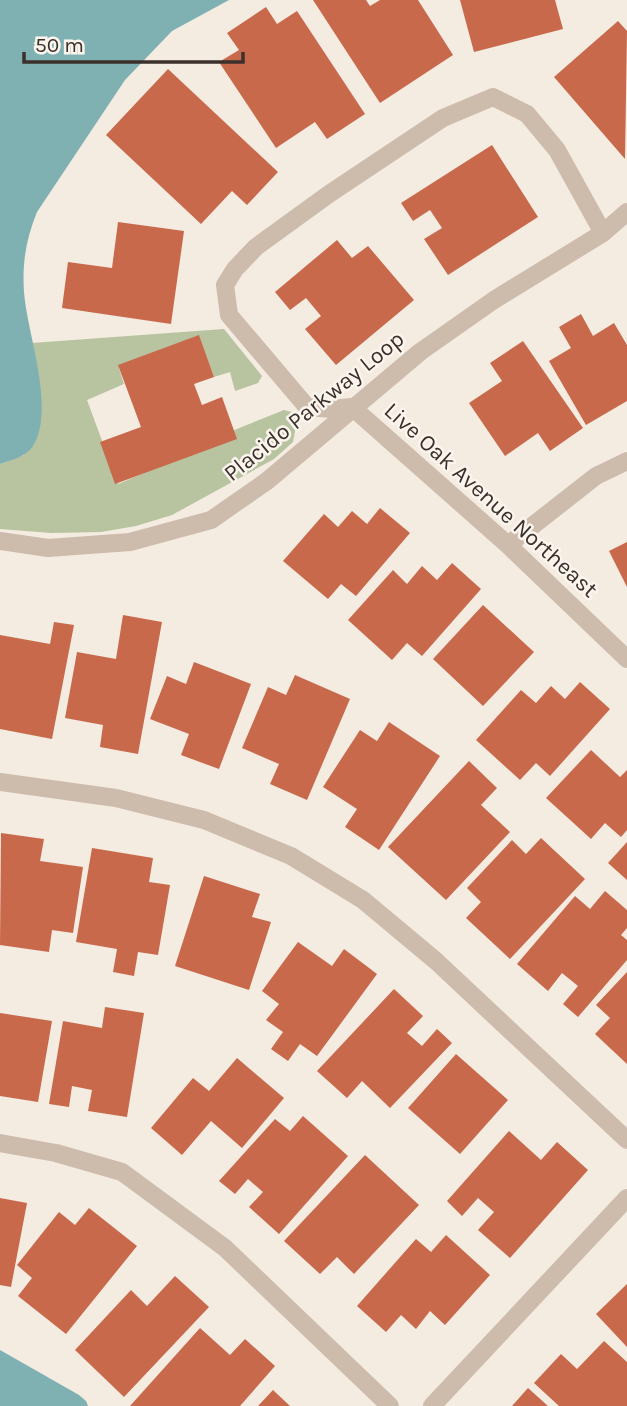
<svg xmlns="http://www.w3.org/2000/svg" width="627" height="1406" font-family="Karla,sans-serif">
	<rect width="100%" height="100%" fill="#f4ebe1"/>
	<path fill="#b8c4a0" d="M224 329 262 376 258 383 235 391 230 372 214 377 199 336 119 368 124 384 87 400 118 484 233 436 232 431 284 410 292 412 297 420 293 442 274 459 172 515 136 526 101 532 51 533 0 529V464L24 455 39 377 32 343Z"/>
	<path fill="#7fb0b2" d="M0 0H229L172 31 125 80 37 212C26 239 22 263 24 292 27 334 56 408 33 446 26 457 11 460 0 464Z
		M0 1350 79 1395 86 1401 88 1406H0Z"/>
	<path fill="#c8694b" d="M313 0H366L370 6 380 0H418L453 55 380 103Z
		M460 0H555L563 29 474 52Z
		M266 7 277 24 297 11 365 114 327 139 315 122 276 148 219 62 239 50 227 33Z
		M618 21 627 31 625 159 554 77Z
		M168 69 278 172 247 205 232 191 201 224 106 135Z
		M492 145 538 217 448 275 424 239 442 228 430 210 413 221 401 203Z
		M118 222 184 231 171 324 62 308 68 262 112 268Z
		M337 240 352 258 368 246 414 300 336 365 305 329 321 316 306 298 290 310 275 292Z
		M581 314 593 336 614 323 627 345V401L586 425 549 361 571 348 559 327Z
		M199 335 214 377 194 384 202 405 222 397 237 439 115 484 100 442 141 427 118 365Z
		M523 341 583 428 550 451 538 433 505 456 469 403 502 381 490 363Z
		M380 508 410 533 356 596 341 584 328 599 283 561 324 514 338 527 352 511 367 524Z
		M627 542V587L609 551Z
		M452 563 481 589 422 656 407 643 392 660 348 620 393 570 407 584 422 566 437 580Z
		M483 605 534 652 483 706 433 659Z
		M123 615 162 622 138 754 100 747 103 725 65 718 77 652 116 659Z
		M54 622 74 625 52 739 0 729V635L50 644Z
		M194 662 251 684 219 769 181 755 189 734 150 719 167 676 186 684Z
		M295 675 350 699 307 800 270 784 279 764 242 748 268 687 286 695Z
		M580 682 610 709 550 776 536 763 520 780 476 740 521 690 536 703 551 686 565 699Z
		M389 722 440 756 379 850 345 827 357 809 323 787 360 730 377 741Z
		M591 750 620 777 627 770V830L621 837 605 823 591 839 546 798Z
		M469 761 497 788 481 805 510 832 446 900 388 847Z
		M1 833 44 839 40 861 83 867 73 933 52 930 49 952 0 945Z
		M541 838 585 879 510 959 466 918 481 902 467 888 512 840 526 854Z
		M627 842V880L608 863Z
		M92 848 153 858 149 882 170 885 158 955 138 952 134 976 113 972 117 949 76 942Z
		M204 876 260 894 252 917 271 922 249 990 175 966Z
		M605 891 627 910V928L621 935 627 940V960L578 1017 563 1004 578 986 562 973 548 991 517 964 575 896 590 909Z
		M298 942 332 966 344 949 377 974 317 1056 300 1044 288 1061 271 1049 283 1032 266 1020 279 1004 262 991Z
		M627 972V1064L595 1034 610 1018 596 1005Z
		M394 989 423 1016 407 1033 422 1046 437 1029 452 1043 390 1108 362 1081 347 1098 317 1071Z
		M105 1007 144 1013 127 1117 88 1111 92 1090 72 1086 69 1107 49 1104 63 1021 102 1028Z
		M0 1013 52 1021 38 1102 0 1096Z
		M456 1054 508 1100 460 1154 408 1108Z
		M237 1058 284 1098 242 1148 211 1121 182 1155 151 1128 193 1078 209 1091Z
		M303 1116 348 1156 279 1234 249 1207 263 1192 248 1179 235 1194 219 1181 275 1119 290 1131Z
		M509 1131 541 1160 557 1142 588 1170 510 1258 478 1230 494 1212 478 1198 462 1216 447 1201Z
		M365 1155 419 1205 354 1274 337 1257 320 1274 284 1241Z
		M0 1198 27 1203 11 1287 0 1285Z
		M89 1208 137 1246 66 1334 18 1296 32 1278 17 1265 59 1212 75 1225Z
		M446 1235 490 1275 445 1325 430 1311 416 1329 401 1315 386 1332 357 1306 416 1239 431 1252Z
		M175 1276 209 1307 124 1397 75 1350 131 1290 147 1306Z
		M627 1284V1347L596 1314Z
		M200 1328 230 1355 245 1339 275 1366 240 1406H130Z
		M604 1341 627 1362V1406H559L534 1383 561 1354 577 1369Z
		M528 1388 548 1406H512Z
		M273 1390 290 1406H258Z"/>
	<g fill="none" stroke-linecap="round" stroke-linejoin="round">
		<path stroke="#cdbbac" stroke-width="18" d="M603 233 557 150 527 114 493 97 443 118 329 194 256 247 235 269 225 285 229 315 307 407 332 409 352 407 508 545 627 659
			M0 541 48 548 130 542 211 520 267 481 420 352 494 300 603 233 627 212
			M508 545 596 476 627 461
			M0 782 116 798 204 820 291 856 363 900 436 961 627 1140
			M0 1143 56 1153 122 1172 225 1248 390 1406
			M432 1406 627 1198"/>
	</g>
	<g text-anchor="middle" dominant-baseline="central" stroke-width="5" stroke-linejoin="round" paint-order="stroke">
		<g font-size="23" fill="#3b302b" stroke="#fbf5ee">
			<text transform="translate(314 406) rotate(-39)">Placido Parkway Loop</text>
			<text transform="translate(491 500) rotate(42)">Live Oak Avenue Northeast</text>
		</g>
	</g>
	<path d="M24 52v10h219v-10" fill="none" stroke="#3b302b" stroke-width="3.5"/>
	<text x="35" y="52" font-size="21" fill="#3b302b" stroke="#fbf5ee" stroke-width="5" paint-order="stroke">50 m</text>
</svg>
